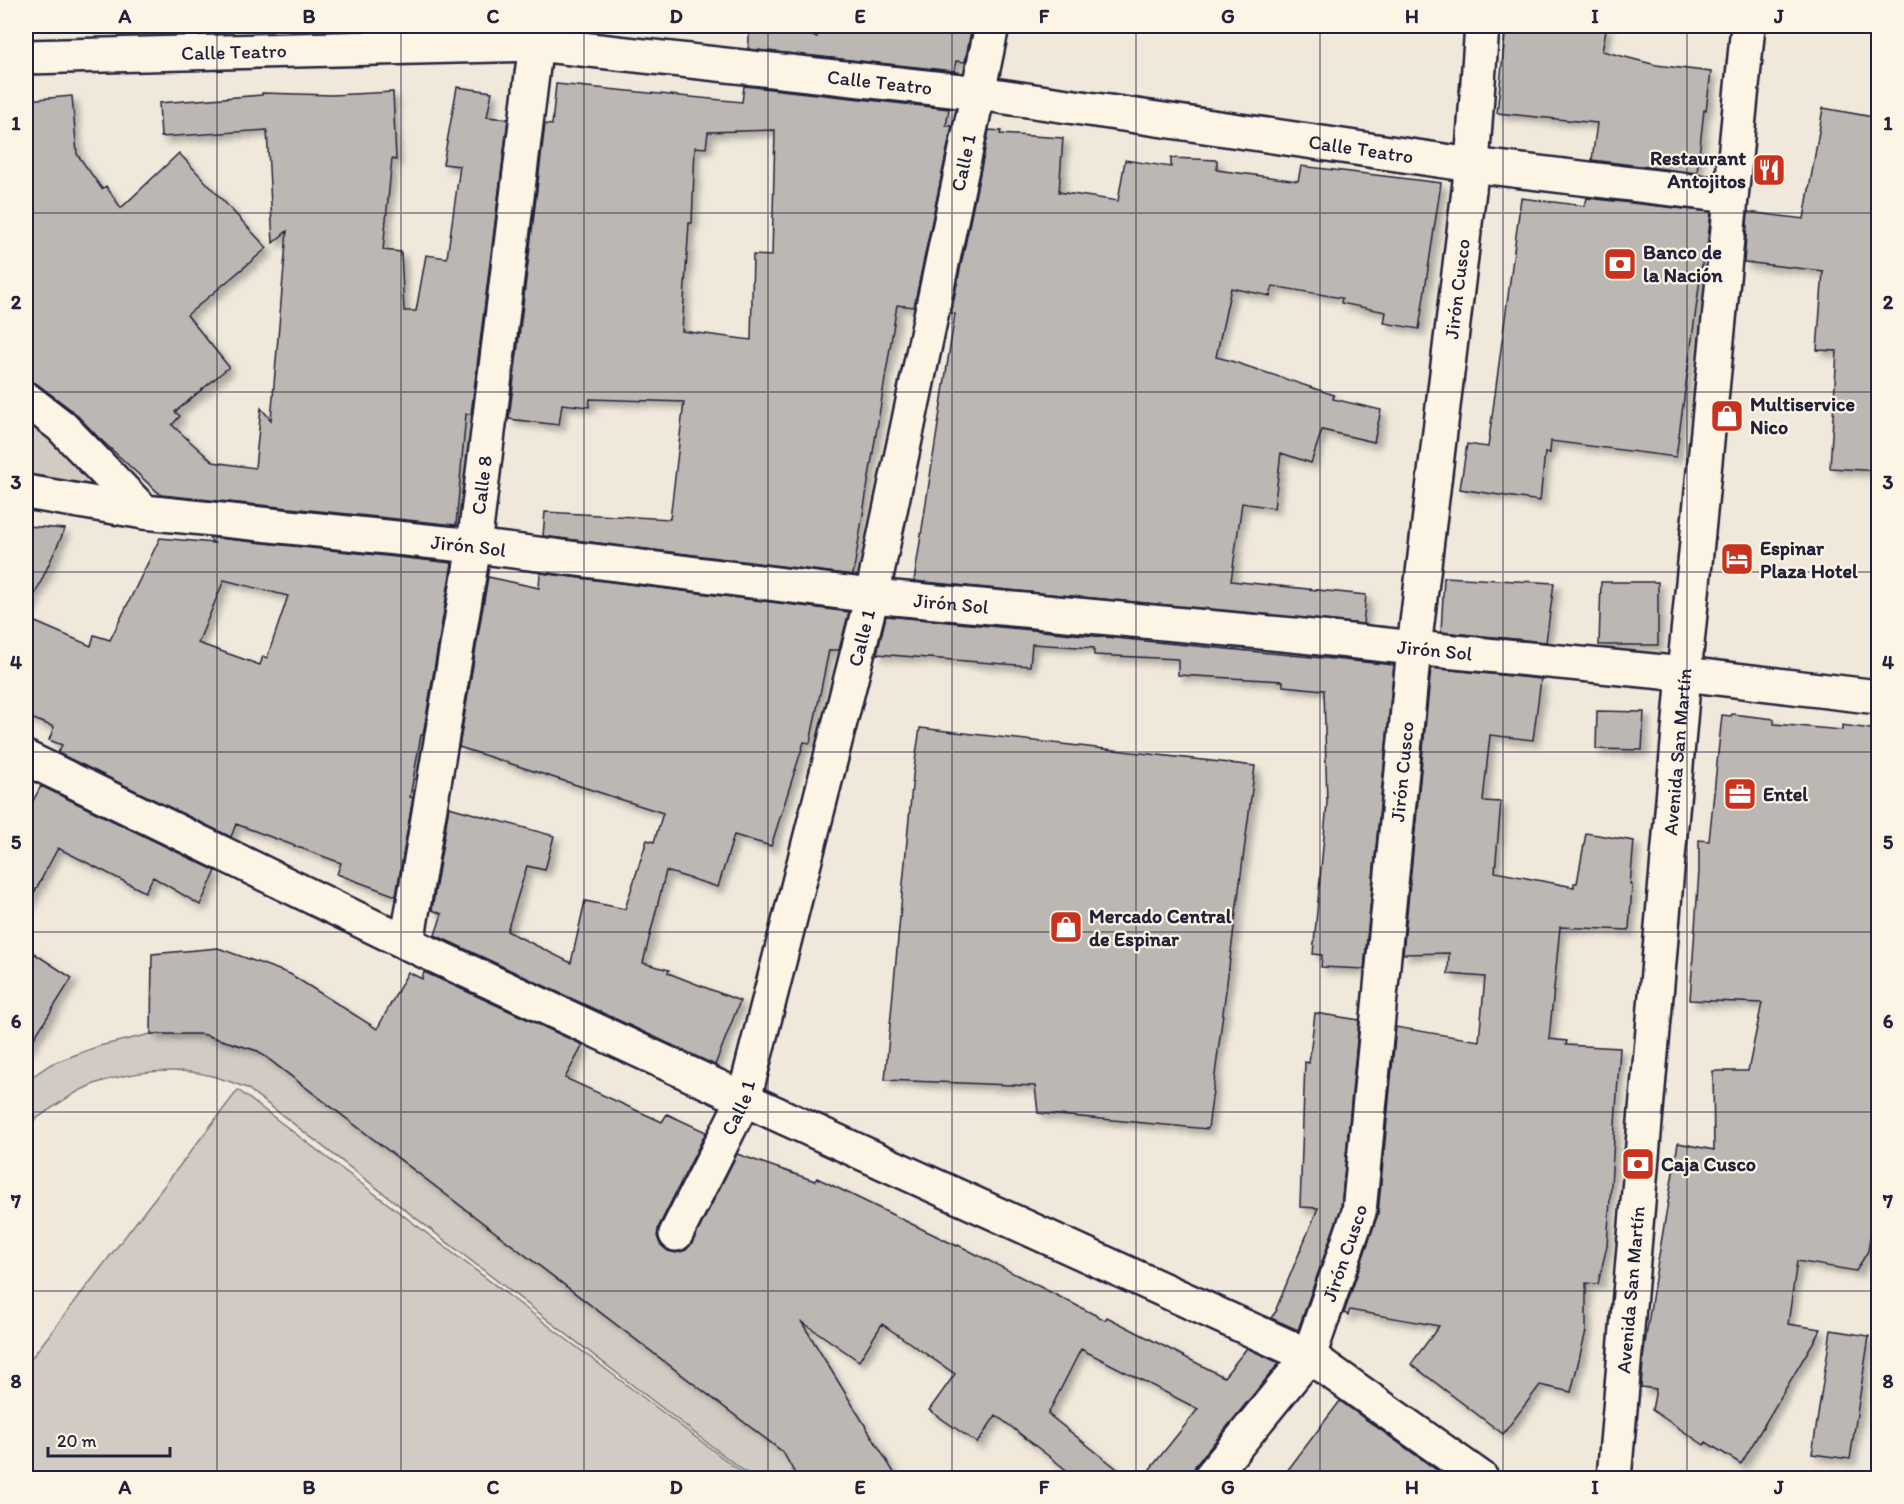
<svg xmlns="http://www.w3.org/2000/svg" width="1904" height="1504" font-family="Itim,sans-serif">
	<defs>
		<filter id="shadow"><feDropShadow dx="5.5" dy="5.5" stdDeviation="3" flood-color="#0004"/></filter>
	</defs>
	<rect width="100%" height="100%" fill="#efe8db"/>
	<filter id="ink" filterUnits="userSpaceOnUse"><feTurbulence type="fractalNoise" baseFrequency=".0167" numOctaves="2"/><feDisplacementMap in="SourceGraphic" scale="12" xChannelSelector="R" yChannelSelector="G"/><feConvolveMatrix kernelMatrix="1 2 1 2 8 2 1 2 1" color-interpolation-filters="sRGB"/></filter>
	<g filter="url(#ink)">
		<path fill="#d1cbc3" stroke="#7a767f" stroke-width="1.5" d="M26 408 108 490 26 477Z
			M151 1034H202L258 1051 783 1452 798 1478H753L247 1088C236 1084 224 1079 212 1076 178 1066 131 1072 97 1083 72 1092 48 1111 26 1126V1081L51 1064 99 1046Z
			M238 1090 744 1474 740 1478H34L26 1472V1365Z"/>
		<path fill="#bcb7b3" stroke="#22223b" stroke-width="1.5" fill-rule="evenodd" filter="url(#shadow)" d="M750 26H762L817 37 820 26H844L883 33V26H972L965 62 956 61 954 71 748 49Z
			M1506 26H1607L1602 51 1656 65 1711 72 1706 110H1704L1697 173 1592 160 1597 123 1497 113Z
			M556 84 742 102 744 86 949 109 946 126H952L914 307 897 305 853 575 543 536 545 512 670 519 684 402 590 399 589 407 562 404 559 425 509 419 545 124 552 125ZM775 130 772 256 753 255 751 340 682 331 689 223H692L695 147 706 148 708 132Z
			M457 87 492 92 487 117 508 119 471 414H466L456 525 161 495 98 437 73 411 37 384 26 381V100L72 96 77 154 102 189 106 186 121 208 179 153 267 248 187 315 229 367 175 412 180 416 172 425 213 462 255 468 261 408 271 420 287 231 273 243 267 130 161 137 159 103 262 95V93L332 95 393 92 396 160 392 159 383 250 401 252 404 311H416L426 255 447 258 460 166 443 164Z
			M1823 108 1878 118V471L1830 468 1837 351 1817 350 1823 271 1744 262 1748 212 1804 219Z
			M989 130 1001 131 1000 134 1063 138 1059 192 1118 201 1125 160 1171 167V158L1217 160V170L1298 181 1301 166 1441 183 1419 329 1384 323 1386 312 1341 303 1342 298 1273 286 1270 296 1231 288 1216 357 1228 360 1334 395 1333 399 1381 410 1374 442 1322 430 1311 463 1281 453 1274 508 1242 503 1231 581 1366 595 1363 624 914 581 955 314 951 313Z
			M1521 198 1585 206 1587 198 1711 212 1706 257H1703L1676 457 1551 441 1550 453 1545 452 1540 501 1460 489 1467 444 1488 447Z
			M27 526 65 529 26 614V544Z
			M208 537 452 563 423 735H421L410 797 413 798 396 896 337 874 341 863 236 824 231 837 58 753 62 745 49 740 54 727 26 716V618L91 646 94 635 110 640 160 538 214 543ZM224 580 288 596 267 658 263 656 260 665 198 643Z
			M540 573 849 612 839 650H829L810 743 804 742 771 846 734 835 718 887 666 871 643 963 669 970 668 973 740 1001 715 1065 435 935 442 914 432 910 449 807 554 836 545 870 527 866 507 931 571 963 585 901 625 909 647 840 654 842 663 813 459 747 488 577 539 588Z
			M1444 577 1554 583 1546 642 1441 632Z
			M1601 582H1658V645H1599Z
			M886 616 1394 665 1364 969 1321 967 1322 955 1313 954 1327 804 1324 690 1283 686V681L1178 675V659L1094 655V648L1032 644 1030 666 877 654Z
			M1431 668 1541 679 1533 740 1490 735 1483 801 1501 802 1495 872 1574 887V883H1577L1586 833 1634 841 1630 885H1632L1629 930 1560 927 1549 1039 1567 1041 1566 1045 1620 1048 1607 1246 1598 1284 1586 1283V1331L1571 1392 1540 1385 1503 1434 1411 1364 1439 1326 1350 1310 1348 1315 1344 1313 1378 1214 1396 1027 1479 1041 1485 977 1448 974 1449 953 1403 954Z
			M1597 711 1644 712 1642 750 1596 749Z
			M1732 714 1774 719V724L1842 730V725L1878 730V1187L1868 1251 1856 1271 1797 1261 1788 1324 1821 1329 1741 1464 1706 1442 1704 1445 1652 1410 1656 1389 1641 1387 1644 1350 1654 1285 1678 1143 1714 1150 1713 1071H1748L1762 1003 1690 1000 1699 871V840L1709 841 1722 715 1731 716Z
			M920 728 1255 766 1208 1129 1038 1113 1035 1086 885 1080 913 775Z
			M41 786 216 871 200 905 153 877 145 892 58 848 26 908V814Z
			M26 948 72 978 26 1051Z
			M218 948 290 974 377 1029 408 972 422 979 424 972 583 1045 565 1078 662 1122 667 1114 706 1132 659 1226 657 1236 660 1244 668 1251 676 1253 686 1250 692 1243 737 1154 815 1181 817 1178 957 1246 958 1245 1105 1320 1107 1317 1224 1377 1247 1348 1279 1363 1195 1466 1192 1479H1142L1198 1409 1081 1349 1048 1414 1130 1479H1078L996 1415 977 1443 929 1410 955 1374 882 1324 859 1361 801 1321 898 1479H798L783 1452 258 1051 202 1034H151L152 954Z
			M1315 1013 1359 1020 1341 1208 1298 1330 1271 1318 1277 1310 1276 1309 1318 1208 1300 1207 1305 1062 1309 1063Z
			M1831 1330 1869 1336 1850 1459 1812 1454Z
			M1340 1401 1449 1479H1281Z"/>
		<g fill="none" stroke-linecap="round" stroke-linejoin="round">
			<g stroke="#22223b" stroke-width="38">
				<g id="street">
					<path id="s1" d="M26 57 536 44 979 93 1472 165 1731 196"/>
					<path d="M26 399 61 426 144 512"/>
					<path id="s2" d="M26 492 144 512 474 546 872 596 1293 635 1414 648 1684 674 1878 697"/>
					<path id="s3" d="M407 943 474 546 538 26"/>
					<path id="s4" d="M676 1234 744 1099 872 596 992 26"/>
					<path id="s5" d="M1614 1478 1684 674 1748 26"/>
				</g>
			</g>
			<g stroke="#22223b" stroke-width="38">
				<g id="secondary">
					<path id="s6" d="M1210 1478 1309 1356 1359 1212 1414 648 1472 165 1482 26"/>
				</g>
			</g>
			<g stroke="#22223b" stroke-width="38">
				<path id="primary" d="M26 758 407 943 744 1099 1309 1356 1481 1478"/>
			</g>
			<use href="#street" stroke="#fcf5e5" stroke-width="33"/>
			<use href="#secondary" stroke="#fcf5e5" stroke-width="33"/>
			<use href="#primary" stroke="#fcf5e5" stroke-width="33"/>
		</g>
	</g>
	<path fill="none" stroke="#22223b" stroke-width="1.5" stroke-opacity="0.55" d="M217 26V1478M401 26V1478M584 26V1478M768 26V1478M952 26V1478M1136 26V1478M1320 26V1478M1503 26V1478M1687 26V1478M26 213H1878M26 392H1878M26 572H1878M26 752H1878M26 932H1878M26 1112H1878M26 1291H1878"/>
	<defs>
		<g id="restaurant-square" transform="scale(1.725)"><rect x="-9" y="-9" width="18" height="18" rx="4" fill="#c8321e" stroke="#fcf5e5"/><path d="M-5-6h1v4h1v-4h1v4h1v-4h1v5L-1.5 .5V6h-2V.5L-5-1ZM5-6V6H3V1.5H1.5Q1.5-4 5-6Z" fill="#fff"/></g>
		<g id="bank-square" transform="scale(1.725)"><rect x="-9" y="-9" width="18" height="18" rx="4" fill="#c8321e" stroke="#fcf5e5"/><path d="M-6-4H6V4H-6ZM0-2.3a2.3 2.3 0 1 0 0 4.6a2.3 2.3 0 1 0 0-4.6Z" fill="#fff"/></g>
		<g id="shop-square" transform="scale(1.725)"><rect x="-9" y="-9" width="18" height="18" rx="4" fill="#c8321e" stroke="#fcf5e5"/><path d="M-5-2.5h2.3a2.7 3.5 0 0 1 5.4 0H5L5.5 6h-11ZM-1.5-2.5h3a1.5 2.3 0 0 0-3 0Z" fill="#fff"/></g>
		<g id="hotel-square" transform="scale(1.725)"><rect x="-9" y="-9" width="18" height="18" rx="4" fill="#c8321e" stroke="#fcf5e5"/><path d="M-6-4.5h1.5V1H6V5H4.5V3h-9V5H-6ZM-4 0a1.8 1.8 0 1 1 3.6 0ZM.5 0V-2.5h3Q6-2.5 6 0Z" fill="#fff"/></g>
		<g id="office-square" transform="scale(1.725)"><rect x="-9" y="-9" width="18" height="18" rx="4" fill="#c8321e" stroke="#fcf5e5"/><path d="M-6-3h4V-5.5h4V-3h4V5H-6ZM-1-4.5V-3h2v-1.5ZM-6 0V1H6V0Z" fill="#fff"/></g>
	</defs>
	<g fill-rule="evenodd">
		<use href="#restaurant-square" x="1769" y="170"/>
		<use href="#bank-square" x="1620" y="264"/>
		<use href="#shop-square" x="1727" y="416"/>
		<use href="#hotel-square" x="1737" y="559"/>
		<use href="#office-square" x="1740" y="794"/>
		<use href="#shop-square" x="1066" y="927"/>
		<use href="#bank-square" x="1638" y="1164"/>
	</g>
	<g text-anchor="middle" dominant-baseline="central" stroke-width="4.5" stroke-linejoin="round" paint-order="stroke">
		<g font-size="20" fill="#22223b" stroke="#fcf5e5">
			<text stroke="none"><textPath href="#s1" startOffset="208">Calle Teatro</textPath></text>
			<text stroke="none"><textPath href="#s1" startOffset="856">Calle Teatro</textPath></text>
			<text stroke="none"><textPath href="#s1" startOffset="1342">Calle Teatro</textPath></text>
			<text stroke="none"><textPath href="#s4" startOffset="1113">Calle 1</textPath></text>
			<text stroke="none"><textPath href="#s6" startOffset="1238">Jirón Cusco</textPath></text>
			<text stroke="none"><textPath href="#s3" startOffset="464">Calle 8</textPath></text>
			<text stroke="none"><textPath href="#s2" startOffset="446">Jirón Sol</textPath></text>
			<text stroke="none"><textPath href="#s2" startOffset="932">Jirón Sol</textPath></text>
			<text stroke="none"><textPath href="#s4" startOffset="627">Calle 1</textPath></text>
			<text stroke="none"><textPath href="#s2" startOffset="1418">Jirón Sol</textPath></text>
			<text stroke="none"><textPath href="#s5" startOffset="729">Avenida San Martín</textPath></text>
			<text stroke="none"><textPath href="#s6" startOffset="752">Jirón Cusco</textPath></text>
			<text stroke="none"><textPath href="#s4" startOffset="141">Calle 1</textPath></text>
			<text stroke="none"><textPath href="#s6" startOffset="266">Jirón Cusco</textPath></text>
			<text stroke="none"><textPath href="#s5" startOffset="189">Avenida San Martín</textPath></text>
		</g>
		<g font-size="20" font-weight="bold" fill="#22223b" stroke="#fcf5e5" text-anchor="start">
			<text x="1746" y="158" text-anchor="end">Restaurant<tspan x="1746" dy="23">Antojitos</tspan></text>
			<text x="1643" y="252">Banco de<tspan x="1643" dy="23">la Nación</tspan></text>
			<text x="1750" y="404">Multiservice<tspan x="1750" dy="23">Nico</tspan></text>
			<text x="1760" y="548">Espinar<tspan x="1760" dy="23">Plaza Hotel</tspan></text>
			<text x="1763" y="794">Entel</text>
			<text x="1089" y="916">Mercado Central<tspan x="1089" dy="23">de Espinar</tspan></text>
			<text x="1661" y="1164">Caja Cusco</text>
		</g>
	</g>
	<rect width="1904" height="1504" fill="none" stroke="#fcf5e5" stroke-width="66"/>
	<path d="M48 1447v9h122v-9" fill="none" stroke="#22223b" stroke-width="3"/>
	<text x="57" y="1447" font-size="18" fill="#22223b" stroke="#fcf5e5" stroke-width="4.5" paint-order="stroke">20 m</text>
	<rect x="33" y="33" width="1838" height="1438" fill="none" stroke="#22223b" stroke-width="2"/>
	<g font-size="20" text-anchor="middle" font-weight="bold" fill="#22223b">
		<text x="125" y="23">A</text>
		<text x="309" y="23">B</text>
		<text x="493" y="23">C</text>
		<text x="676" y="23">D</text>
		<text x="860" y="23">E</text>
		<text x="1044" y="23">F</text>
		<text x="1228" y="23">G</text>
		<text x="1412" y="23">H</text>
		<text x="1595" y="23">I</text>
		<text x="1779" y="23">J</text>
		<text x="16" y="130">1</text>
		<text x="1888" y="130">1</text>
		<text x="16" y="309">2</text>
		<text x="1888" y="309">2</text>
		<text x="16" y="489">3</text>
		<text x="1888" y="489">3</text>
		<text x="16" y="669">4</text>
		<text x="1888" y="669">4</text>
		<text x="16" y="849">5</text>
		<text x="1888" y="849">5</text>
		<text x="16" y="1028">6</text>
		<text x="1888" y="1028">6</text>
		<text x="16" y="1208">7</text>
		<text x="1888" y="1208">7</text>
		<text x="16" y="1388">8</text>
		<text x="1888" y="1388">8</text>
		<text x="125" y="1494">A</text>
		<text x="309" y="1494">B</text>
		<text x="493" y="1494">C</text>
		<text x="676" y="1494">D</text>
		<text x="860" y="1494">E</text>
		<text x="1044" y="1494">F</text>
		<text x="1228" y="1494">G</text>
		<text x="1412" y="1494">H</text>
		<text x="1595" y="1494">I</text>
		<text x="1779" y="1494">J</text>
	</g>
</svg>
